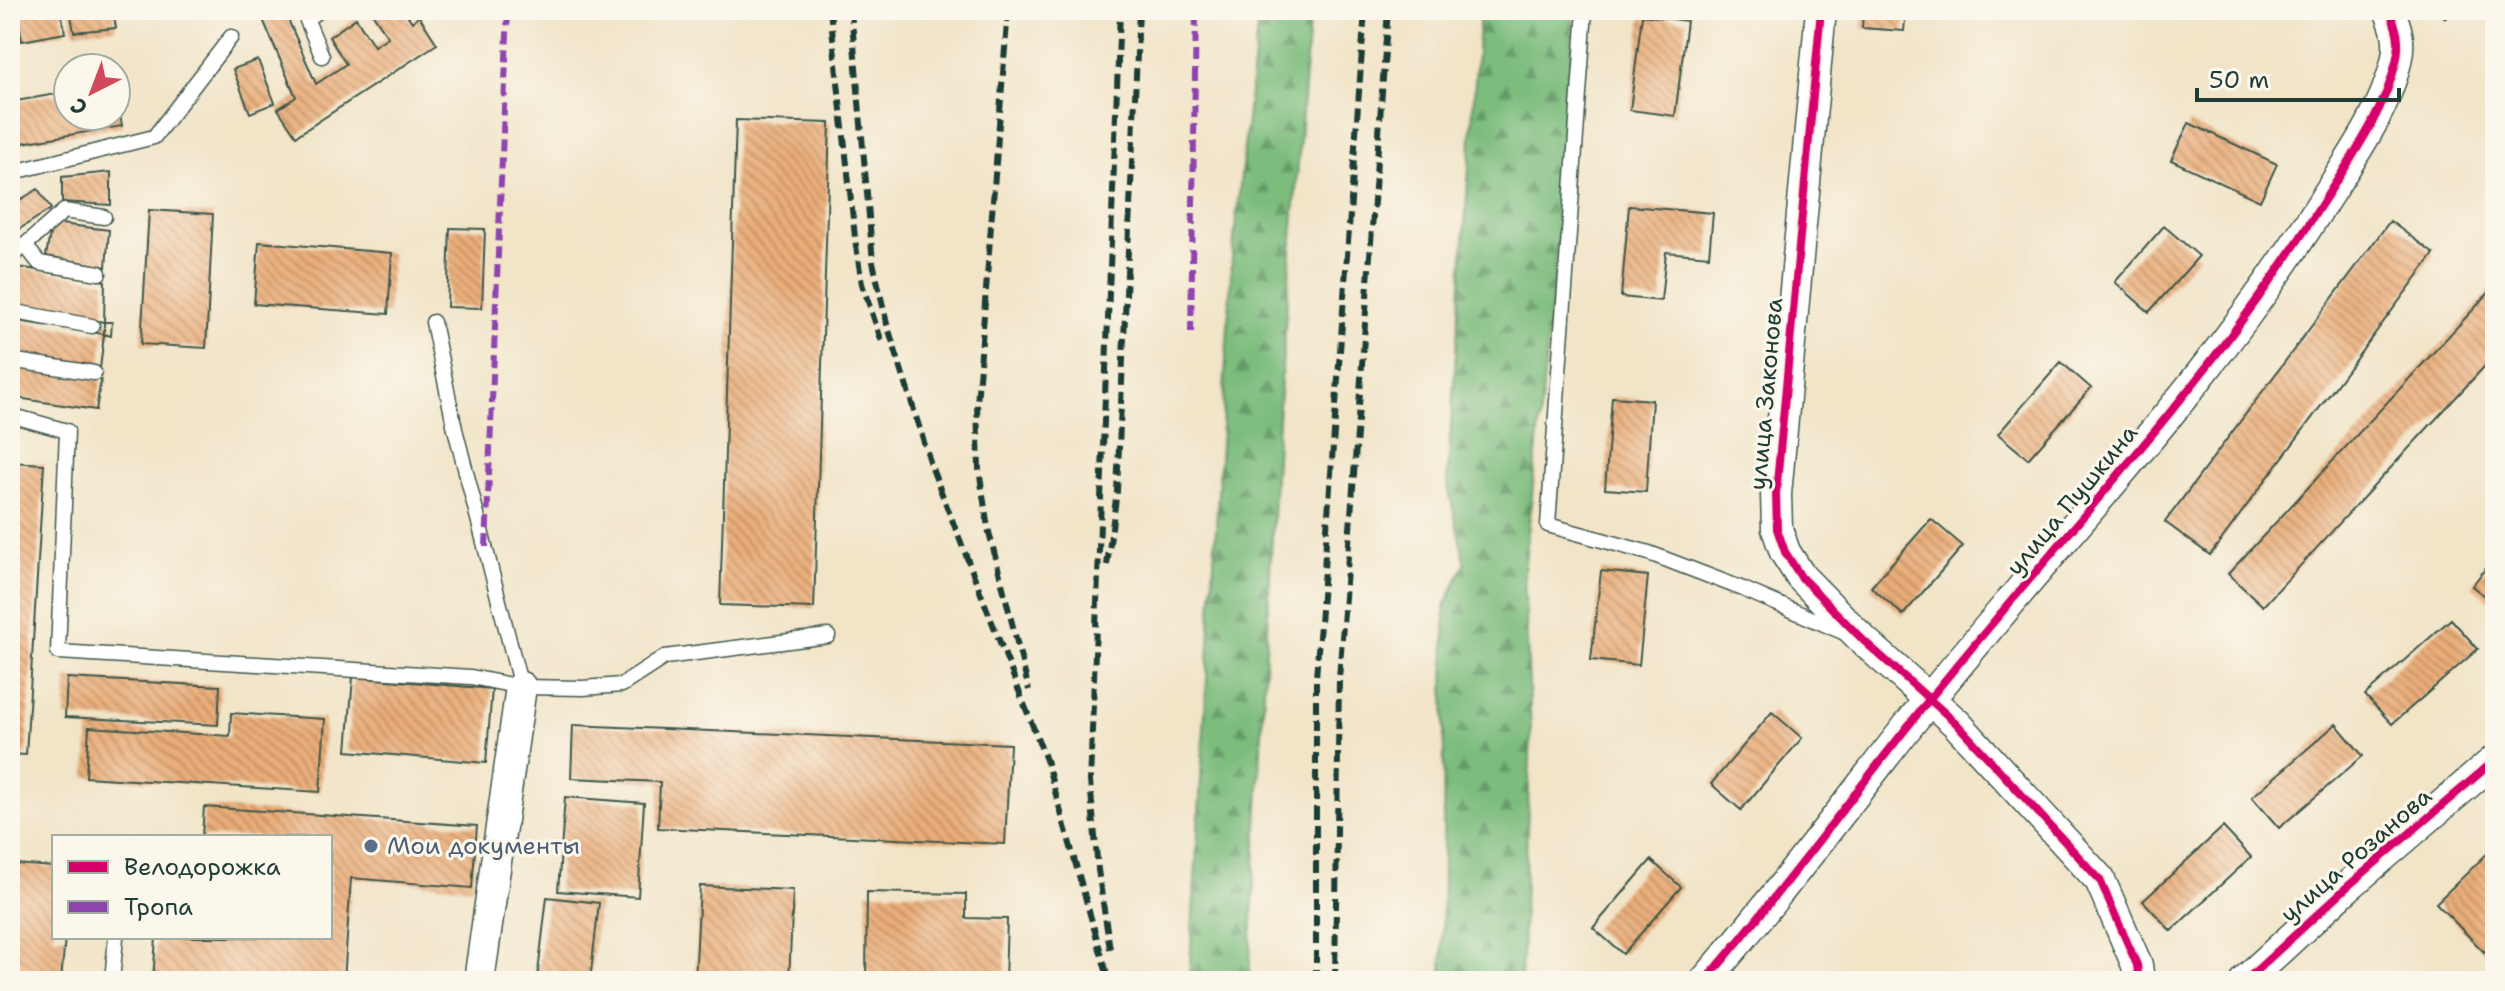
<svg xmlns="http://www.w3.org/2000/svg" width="2505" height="991" font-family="'Shantell Sans',sans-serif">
	<defs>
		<pattern id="forest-firs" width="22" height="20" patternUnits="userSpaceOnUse" patternTransform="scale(2)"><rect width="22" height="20" fill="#7bbc7d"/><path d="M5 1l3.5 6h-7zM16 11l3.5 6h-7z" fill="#649a67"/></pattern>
		<pattern id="building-back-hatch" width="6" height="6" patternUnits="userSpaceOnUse" patternTransform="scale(2)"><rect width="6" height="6" fill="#eaad79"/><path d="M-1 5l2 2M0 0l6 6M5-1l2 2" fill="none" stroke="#bd8e64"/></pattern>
	</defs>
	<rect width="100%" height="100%" fill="#fbf7ec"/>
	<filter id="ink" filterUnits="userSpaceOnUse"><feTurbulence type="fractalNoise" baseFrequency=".0125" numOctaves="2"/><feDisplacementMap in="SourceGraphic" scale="16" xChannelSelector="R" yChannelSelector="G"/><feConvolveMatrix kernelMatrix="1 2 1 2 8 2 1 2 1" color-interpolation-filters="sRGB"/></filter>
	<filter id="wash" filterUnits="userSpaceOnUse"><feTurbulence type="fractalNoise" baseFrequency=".006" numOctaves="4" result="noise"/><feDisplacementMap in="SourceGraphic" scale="32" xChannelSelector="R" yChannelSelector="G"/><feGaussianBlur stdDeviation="1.8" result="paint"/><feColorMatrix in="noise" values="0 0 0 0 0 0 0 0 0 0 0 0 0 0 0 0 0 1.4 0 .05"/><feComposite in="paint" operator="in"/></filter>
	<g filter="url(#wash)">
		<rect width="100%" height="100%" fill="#f1e4c7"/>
		<path fill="url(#forest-firs)" stroke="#4d7c58" stroke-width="2" d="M1259 10H1310L1278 418 1249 981H1189L1232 258Z
			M1480 10H1574L1565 169 1524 573 1531 732 1521 981H1442L1445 606 1465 563 1447 482Z"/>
		<g id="blocks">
			<path fill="url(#building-back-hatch)" d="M17 10H61L65 33 22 41Z
				M70 10H113L116 28 74 32Z
				M259 10H284L316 84 346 64 329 37 356 18 374 46 388 37 370 10H404L412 22 419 16 437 44 296 136 278 109 296 97Z
				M1863 10H1906L1904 31 1862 28Z
				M1642 15 1687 21 1675 116 1630 110Z
				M110 59 111 68H76V65Z
				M258 60 275 103 250 113 233 69Z
				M68 92V116H116L118 103 122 126 10 145V102Z
				M736 120 830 123 814 608 720 605Z
				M2189 123 2277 164 2260 201 2171 160Z
				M111 172V205L62 202V177Z
				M38 189 51 209 10 235V206Z
				M1629 206 1713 213 1709 256 1666 252 1661 301 1621 297Z
				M149 210 213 214 206 348 141 344Z
				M2390 221 2434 254 2210 555 2165 522Z
				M52 223 109 230 106 267 46 256Z
				M2164 226 2199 256 2149 312 2115 282Z
				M450 228 485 229 482 308 447 307Z
				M259 242 392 253 388 314 254 304Z
				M12 266 105 281 104 322 10 306Z
				M2495 286V355L2263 606 2228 574Z
				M10 320 104 334 100 369 10 355Z
				M104 322H112L111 336 104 334Z
				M2061 362 2091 388 2028 459 1998 434Z
				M10 367 101 380 96 410 10 397Z
				M1612 397 1652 400 1646 492 1605 489Z
				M10 462 44 464 26 755 10 754Z
				M1931 519 1963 546 1903 615 1871 587Z
				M2495 556V605L2472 586Z
				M1601 571 1648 576 1639 665 1591 660Z
				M2451 619 2478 649 2392 724 2365 695Z
				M353 677 492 689 486 763 347 751Z
				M67 678 220 686 218 725 65 717Z
				M1772 712 1802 738 1741 810 1711 784Z
				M231 713 325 719 320 792 86 777 89 727 230 736Z
				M2336 724 2363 756 2279 828 2252 797Z
				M573 725 1010 744 1005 844 658 828 660 782 571 778Z
				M565 797 644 803 638 897 558 891Z
				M204 807 477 826 472 888 351 878 344 981H153L156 937H330V837H202Z
				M2223 827 2251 857 2171 931 2143 901Z
				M2495 846V941L2484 952 2436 903Z
				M1651 860 1681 887 1623 954 1593 928Z
				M14 864 54 867V937H65L61 981H10V915Z
				M700 886 793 890 789 981H695Z
				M867 892 966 894V918L1007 919 1005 981H866Z
				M547 897 599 903 590 981H537Z
				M628 976 679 979V981H627Z"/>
		</g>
	</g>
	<g filter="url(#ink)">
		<use href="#blocks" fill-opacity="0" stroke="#3e564a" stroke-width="2"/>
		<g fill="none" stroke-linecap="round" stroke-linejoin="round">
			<g stroke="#3e564a" stroke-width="17">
				<path id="lane" d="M321 10 306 18 322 56
					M1585 10 1548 525 1649 553 1743 589 1845 633
					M10 173 154 137 231 37
					M25 245 64 211 104 217
					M10 258 25 245 39 263 99 273
					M10 311 92 326
					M433 322 455 429 521 687
					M10 360 94 373
					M10 415 67 431 58 652 471 677 521 687 583 688 622 685 665 657 828 636
					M112 981 116 937"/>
			</g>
			<g stroke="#3e564a" stroke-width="33">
				<path id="street" d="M1821 10 1776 494 1777 529 1785 552 1801 577 1864 641 1956 723 2100 880 2137 965 2139 981
					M479 981 521 687
					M1705 981C1783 891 1853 794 1928 701 2062 535 2210 383 2323 202 2351 158 2384 113 2396 62 2401 42 2397 28 2389 10
					M2245 981 2347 887 2495 760"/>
			</g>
			<use href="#lane" stroke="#fff" stroke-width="14"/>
			<use href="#street" stroke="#fff" stroke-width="30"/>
			<path stroke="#1f3d34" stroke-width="6" stroke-dasharray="12 6" stroke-linecap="butt" d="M830 10 856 246 862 284 883 345
				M851 10 873 262 887 324 933 471 1046 760 1109 981
				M1008 10 977 404 979 469 988 528 1029 690
				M2443 17 2448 10
				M1107 565 1117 491 1139 10
				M1110 949 1098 870 1090 781 1120 10
				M1316 981V678L1365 10
				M1335 981 1339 679 1388 10"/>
			<path stroke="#8e44ad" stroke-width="6" stroke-dasharray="12 6" stroke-linecap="butt" d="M1191 333 1196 10
				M486 547 508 10"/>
			<g stroke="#fbf7ec" stroke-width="13">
				<path id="cycleway" d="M1821 10 1776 494 1777 529 1785 552 1801 577 1864 641 1956 723 2100 880 2137 965 2139 981
					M1705 981C1783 891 1853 794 1928 701 2062 535 2210 383 2323 202 2351 158 2384 113 2396 62 2401 42 2397 28 2389 10
					M2245 981 2347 887 2495 760"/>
			</g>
			<use href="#cycleway" stroke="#d6006c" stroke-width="8"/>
		</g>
	</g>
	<circle fill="#5c6f8a" stroke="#fbf7ec" stroke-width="3" cx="371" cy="846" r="8"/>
	<g text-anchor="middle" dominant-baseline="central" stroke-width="6" stroke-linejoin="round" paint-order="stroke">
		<g font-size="24" fill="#1f3d34" stroke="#fbf7ec">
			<text transform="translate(1766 394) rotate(-85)">улица Законова</text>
			<text transform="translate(2072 500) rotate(-50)">улица Пушкина</text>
			<text transform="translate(2356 855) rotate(-41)">улица Розанова</text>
		</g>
		<g font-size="24" fill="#4e5e75" stroke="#fbf7ec" text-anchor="start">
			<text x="387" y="846">Мои документы</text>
		</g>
	</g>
	<rect width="2505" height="991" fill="none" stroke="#fbf7ec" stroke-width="40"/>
	<rect x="52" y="835" width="280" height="104" fill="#fbf7ec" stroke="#a3ada2" stroke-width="2"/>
	<rect x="68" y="861" width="40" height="12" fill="#d6006c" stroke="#a3ada2" stroke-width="2"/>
	<text x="124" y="875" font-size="24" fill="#1f3d34">Велодорожка</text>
	<rect x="68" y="901" width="40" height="12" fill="#8e44ad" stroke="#a3ada2" stroke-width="2"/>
	<text x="124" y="915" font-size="24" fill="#1f3d34">Тропа</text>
	<g transform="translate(92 92) rotate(222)"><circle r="38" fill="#fbf7ec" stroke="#a3ada2" stroke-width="2"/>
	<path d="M0-6L14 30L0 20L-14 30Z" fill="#d1495b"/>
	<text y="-12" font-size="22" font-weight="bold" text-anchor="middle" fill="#1f3d34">С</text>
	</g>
	<path d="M2197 88v12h202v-12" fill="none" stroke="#1f3d34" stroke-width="4"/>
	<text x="2209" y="88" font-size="24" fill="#1f3d34" stroke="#fbf7ec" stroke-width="6" paint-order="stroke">50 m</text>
</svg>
